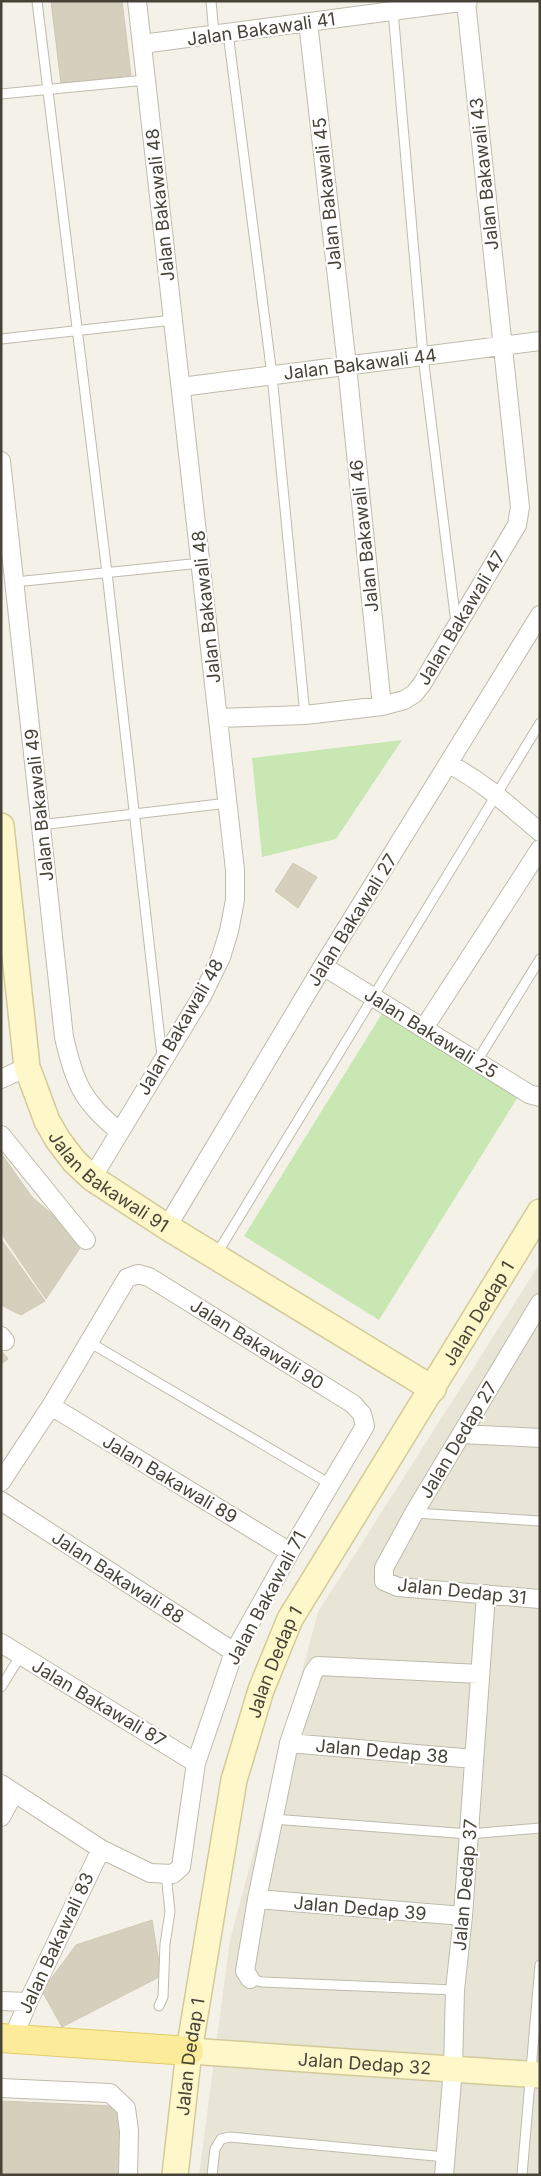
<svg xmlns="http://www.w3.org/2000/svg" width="541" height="2176" font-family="Inter,sans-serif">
	<rect width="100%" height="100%" fill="#f4f2e8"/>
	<path fill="#e8e4d6" d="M540 1263V2175H199L230 1940 318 1612Z"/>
	<path fill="#c9e7b2" d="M402 740 336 839 262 857 252 758Z
		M383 1012 518 1097 379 1320 244 1236Z"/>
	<path fill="#d5cfbe" stroke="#d0c8b1" d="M51 1H122L131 75 61 84Z
		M293 863 317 877 298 908 275 891Z
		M1 1153 32 1197 84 1242 46 1299 1 1233Z
		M1 1239 45 1301 21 1315 1 1305Z
		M1 1350 8 1359 1 1364Z
		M152 1920 161 1976 62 2027 42 1991 76 1945Z
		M1 2101 112 2106 126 2131 120 2175H1Z"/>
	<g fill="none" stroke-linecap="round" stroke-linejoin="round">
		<g stroke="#bfbbab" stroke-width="11">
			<path id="lane" d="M37 1 107 573 162 1057
				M211 1 214 35
				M393 11 423 356 456 623
				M228 33 272 375 305 715
				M1 94 146 80
				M1 339 173 320
				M15 582 201 563
				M40 825 228 803
				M477 1061 540 959
				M216 1255 540 723
				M89 1342 330 1484
				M414 1513 540 1521
				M1 1687 21 1655
				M273 1819 469 1834 540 1828
				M250 1979 262 1982 455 1990
				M159 2006 163 1997 165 1944 170 1912 166 1874
				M212 2175 215 2149 221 2139 230 2137 446 2157
				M522 2175 540 1965"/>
		</g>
		<g stroke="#bfbbab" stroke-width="20">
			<path id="street" d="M308 22 347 366 382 706
				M142 44 468 1
				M181 387 540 341
				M1 461 64 1037C74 1081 82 1102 119 1131
				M218 718 305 715 382 706 404 700 414 694 422 684 517 525 520 507 466 2
				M449 764C485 783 509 806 540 832
				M323 966 529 1094 540 1097
				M424 1028 540 849
				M1 1079 27 1067
				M1 1135 86 1240
				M92 1178 202 996 221 957 229 931 235 900V870L137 1
				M167 1227 323 966 540 615
				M540 1303 414 1513 384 1568V1581L398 1587 540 1599
				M1 1336 5 1341
				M51 1406 290 1552
				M462 1434 540 1438
				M1 1482 51 1406 127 1278 138 1274 149 1277 353 1404 362 1414 365 1426 290 1552 234 1652 196 1763 181 1867 173 1874 150 1873 101 1849 1 1784
				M1 1501 234 1652
				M1 1643 196 1763
				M289 1743 474 1759
				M1 1817 14 1793
				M257 1899 463 1916
				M250 1979 245 1971 257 1899 289 1743 313 1673 318 1666 480 1674
				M1 2001 28 2002
				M13 2038 28 2002 101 1849
				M1 2088 110 2093 126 2108 129 2131 128 2175
				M444 2175 453 2069 455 1990 463 1916 486 1594"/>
		</g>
		<g stroke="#d3ca99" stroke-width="28">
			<g id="secondary">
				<path id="s1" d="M1 826 27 1067 47 1121 58 1140 74 1161 92 1178 167 1227 433 1389"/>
				<path id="s2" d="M189 2051 540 2075"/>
				<path id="s3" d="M175 2175 189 2051 234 1780 261 1690 290 1619 540 1212"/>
			</g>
		</g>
		<g stroke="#e2cc68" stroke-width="30">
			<path id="primary" d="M1 2038 189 2051"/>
		</g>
		<use href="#lane" stroke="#fff" stroke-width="9"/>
		<use href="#street" stroke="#fff" stroke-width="18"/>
		<use href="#secondary" stroke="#fdf7c9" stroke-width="25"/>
		<use href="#primary" stroke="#fcec99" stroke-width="28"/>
	</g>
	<g text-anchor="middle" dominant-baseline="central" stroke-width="4.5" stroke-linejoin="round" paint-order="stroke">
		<g font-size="18" fill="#474337" stroke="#fff">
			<text transform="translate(261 29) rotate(-8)">Jalan Bakawali 41</text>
			<text transform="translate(484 174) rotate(-96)">Jalan Bakawali 43</text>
			<text transform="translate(327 194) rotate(-96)">Jalan Bakawali 45</text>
			<text transform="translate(160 205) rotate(-96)">Jalan Bakawali 48</text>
			<text transform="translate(360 364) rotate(-7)">Jalan Bakawali 44</text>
			<text transform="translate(364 536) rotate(-96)">Jalan Bakawali 46</text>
			<text transform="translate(206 607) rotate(-96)">Jalan Bakawali 48</text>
			<text transform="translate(461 618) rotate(-59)">Jalan Bakawali 47</text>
			<text transform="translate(39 805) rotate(-96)">Jalan Bakawali 49</text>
			<text transform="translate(352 920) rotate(-58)">Jalan Bakawali 27</text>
			<text transform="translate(180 1027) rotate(-60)">Jalan Bakawali 48</text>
			<text transform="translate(431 1033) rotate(32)">Jalan Bakawali 25</text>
			<text stroke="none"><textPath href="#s1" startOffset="388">Jalan Bakawali 91</textPath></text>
			<text stroke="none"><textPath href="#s3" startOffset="929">Jalan Dedap 1</textPath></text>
			<text transform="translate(257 1344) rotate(32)">Jalan Bakawali 90</text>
			<text transform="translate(458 1440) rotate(-59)">Jalan Dedap 27</text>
			<text transform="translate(170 1479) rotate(31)">Jalan Bakawali 89</text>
			<text transform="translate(118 1577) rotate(33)">Jalan Bakawali 88</text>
			<text transform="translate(462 1591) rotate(6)">Jalan Dedap 31</text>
			<text transform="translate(266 1598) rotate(-62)">Jalan Bakawali 71</text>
			<text stroke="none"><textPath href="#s3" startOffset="524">Jalan Dedap 1</textPath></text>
			<text transform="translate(99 1703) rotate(31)">Jalan Bakawali 87</text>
			<text transform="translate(382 1751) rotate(5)">Jalan Dedap 38</text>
			<text transform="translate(465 1885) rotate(-85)">Jalan Dedap 37</text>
			<text transform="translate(360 1908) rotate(5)">Jalan Dedap 39</text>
			<text transform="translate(56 1943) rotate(-65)">Jalan Bakawali 83</text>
			<text stroke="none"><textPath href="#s3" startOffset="119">Jalan Dedap 1</textPath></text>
			<text stroke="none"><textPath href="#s2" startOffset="176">Jalan Dedap 32</textPath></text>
		</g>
	</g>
	<rect width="541" height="2176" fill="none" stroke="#474337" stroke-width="5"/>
</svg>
